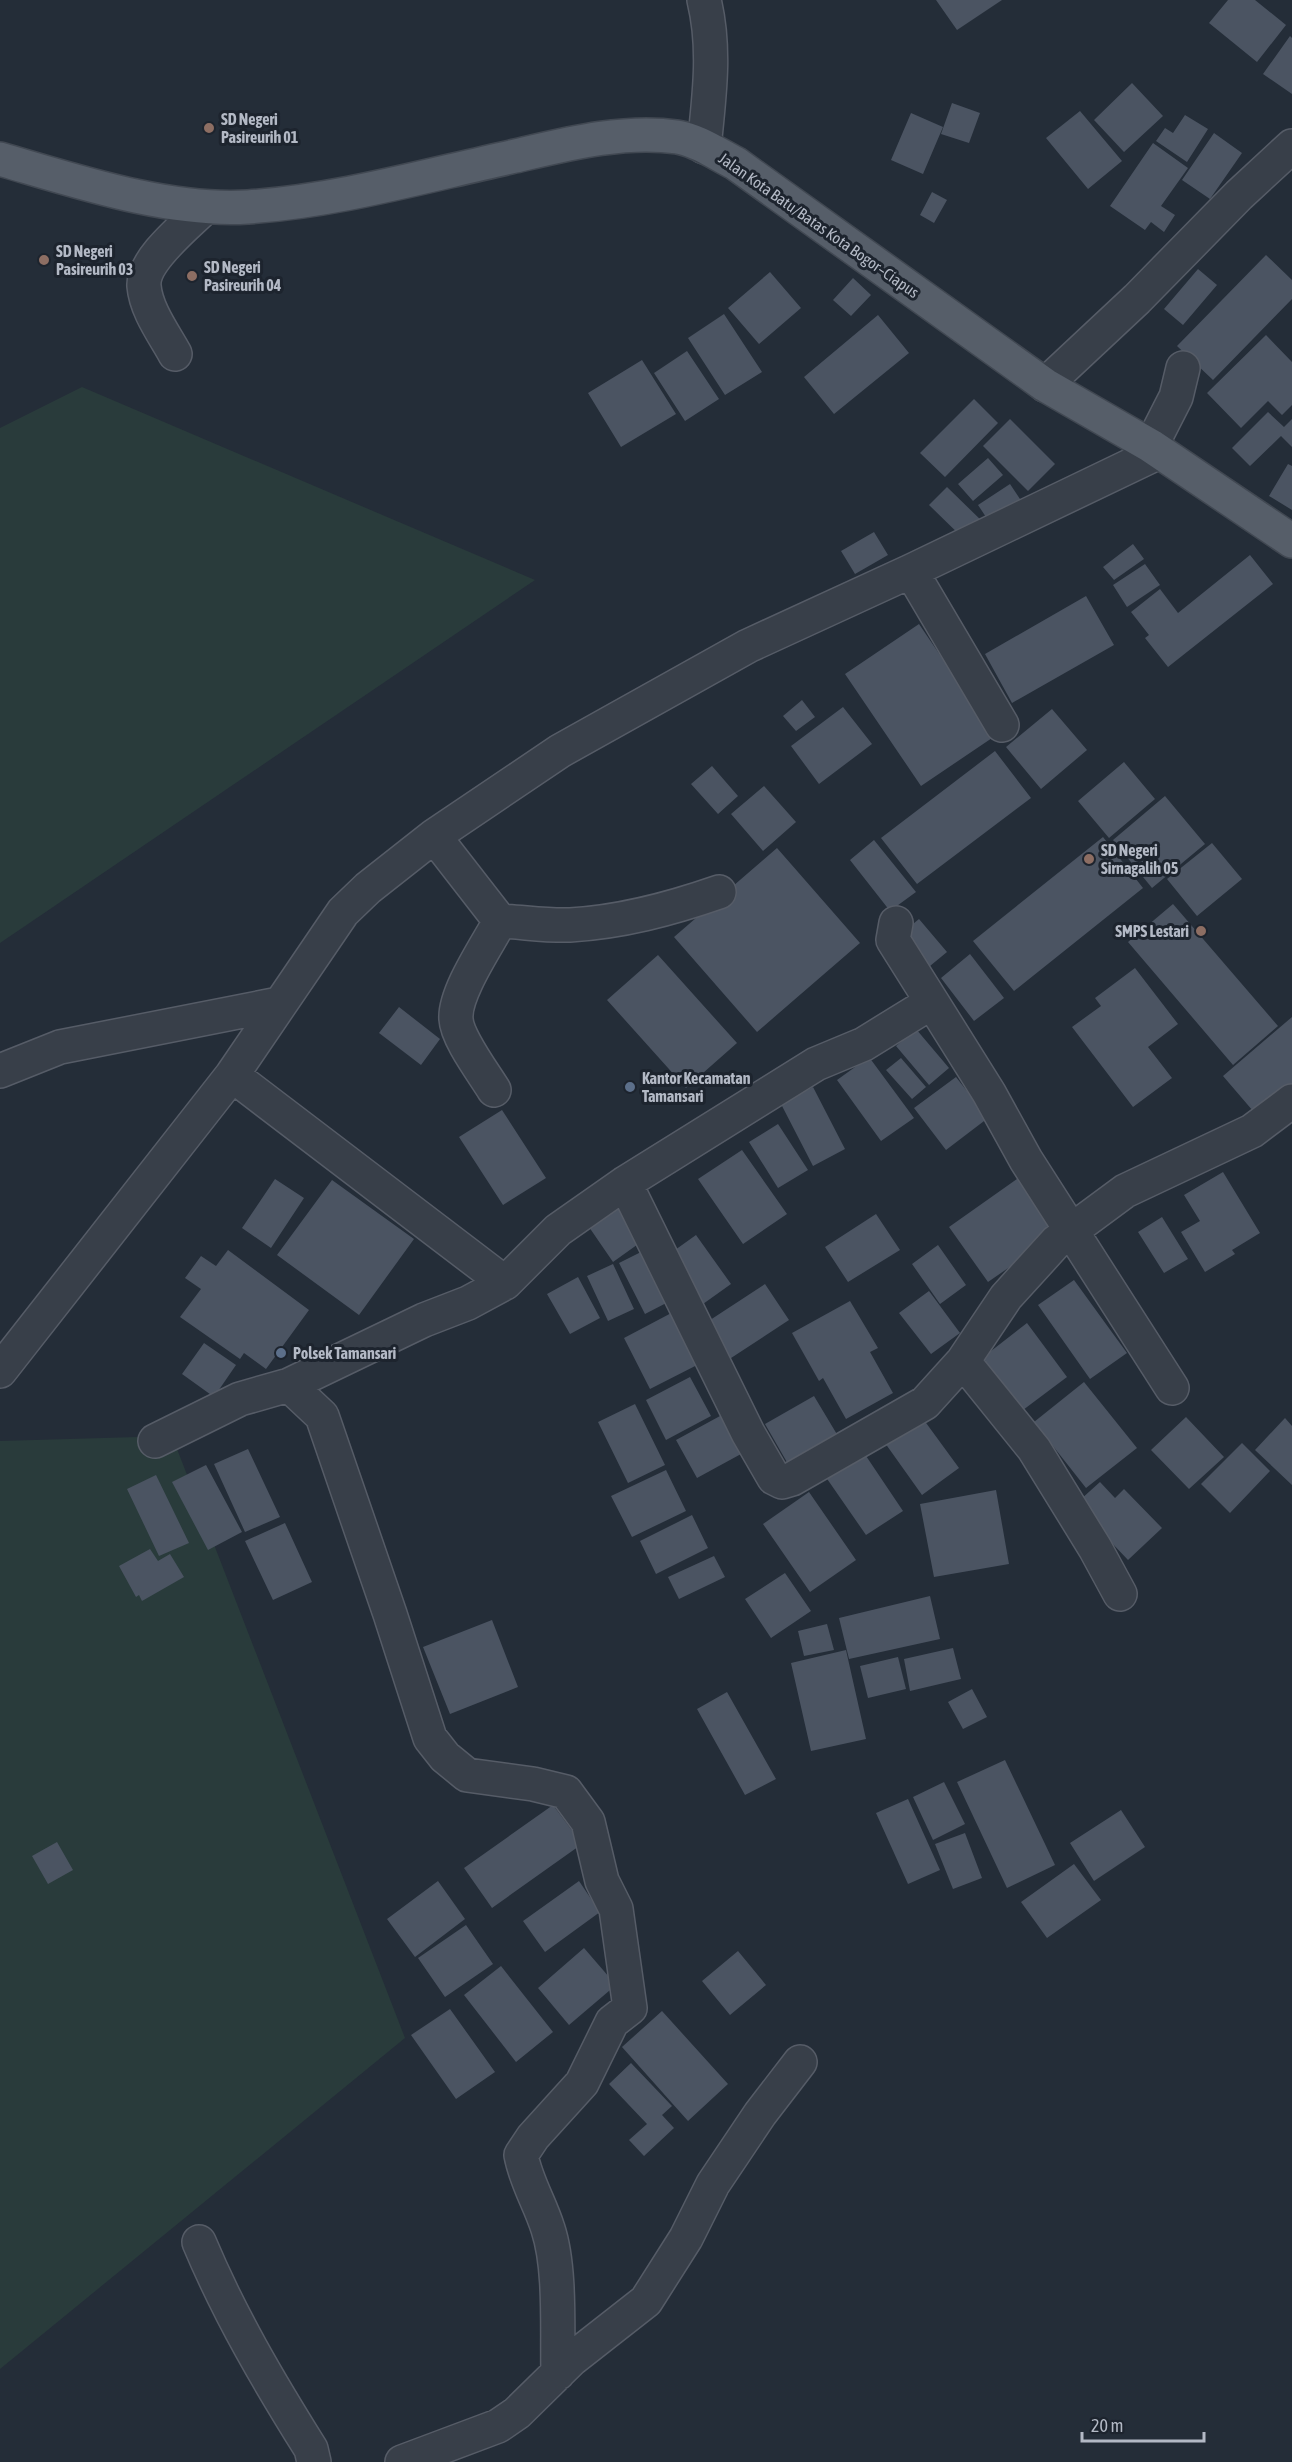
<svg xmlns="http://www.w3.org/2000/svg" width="1292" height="2462" font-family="'Asap Condensed',sans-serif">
	<rect width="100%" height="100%" fill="#242d38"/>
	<path fill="#293b3b" d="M82 387 535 580 0 943V428Z
		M172 1436 405 2038 0 2369V1441Z"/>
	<path fill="#4b5462" d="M936 0H1002L957 30Z
		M1228 0H1255L1286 25 1257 62 1209 23Z
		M1290 36 1292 38V94L1263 74Z
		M1132 83 1163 116 1124 152 1094 120Z
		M952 103 980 113 969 143 941 134Z
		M1080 111 1122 161 1088 189 1046 138Z
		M911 113 943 127 923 174 891 160Z
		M1185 115 1208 129 1187 162 1156 141 1165 128 1173 133Z
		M1214 133 1242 153 1210 199 1182 180Z
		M1153 143 1188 168 1161 206 1175 215 1164 232 1151 222 1145 230 1110 206Z
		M932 192 947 200 934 223 920 215Z
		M1266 255 1292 280V299L1213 380 1177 346Z
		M1198 269 1217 285 1183 325 1164 309Z
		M770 272 801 308 759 344 728 308Z
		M853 278 871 295 851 316 833 300Z
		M724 314 762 372 725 395 688 338Z
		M878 315 909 353 834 414 804 377Z
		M1266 335 1292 362V405L1282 415 1268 401 1241 428 1207 393Z
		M687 351 719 399 685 421 654 373Z
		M642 360 676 414 621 447 588 393Z
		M974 399 998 423 945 477 920 453Z
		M1268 412 1284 427 1292 419V447L1281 436 1250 466 1232 448Z
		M1010 419 1055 464 1028 491 983 446Z
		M988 458 1003 475 973 501 958 484Z
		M1288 464 1292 466V510L1269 496Z
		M1010 484 1024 505 992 526 978 505Z
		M947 487 986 525 968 543 929 505Z
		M874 532 888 555 855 574 841 551Z
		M1133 544 1144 559 1114 580 1103 567Z
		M1250 555 1273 584 1168 667 1145 638 1149 635 1131 612 1160 589 1178 613Z
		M1145 564 1160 585 1127 607 1113 585Z
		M1086 596 1114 645 1012 703 985 654Z
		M919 624 995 736 921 786 845 674Z
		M802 700 815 717 796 731 783 716Z
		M843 707 872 744 819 784 791 746Z
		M1052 709 1087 750 1041 789 1006 747Z
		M995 751 1031 798 917 884 881 838Z
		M1124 762 1155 799 1109 838 1078 801Z
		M712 766 738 796 718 814 691 784Z
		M764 786 796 822 763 851 731 814Z
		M1165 796 1205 844 1152 888 1113 840Z
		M1103 837 1143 888 1014 991 973 941Z
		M874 840 916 892 890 911 850 860Z
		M1212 843 1242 879 1197 916 1167 879Z
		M777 848 860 943 757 1032 674 937Z
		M1173 904 1278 1026 1233 1065 1128 942Z
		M919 919 947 952 930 966 902 933Z
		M970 954 1004 998 974 1021 941 978Z
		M658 955 737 1043 686 1088 607 1000Z
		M1135 968 1178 1024 1148 1047 1172 1078 1133 1107 1072 1027 1101 1006 1095 998Z
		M399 1007 440 1039 421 1065 379 1033Z
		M1292 1017V1089L1259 1118 1223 1076Z
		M916 1029 949 1068 929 1085 896 1046Z
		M869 1057 914 1118 881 1141 837 1080Z
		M901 1058 926 1087 912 1099 886 1070Z
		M956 1077 988 1118 946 1150 914 1108Z
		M813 1087 845 1149 813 1166 781 1104Z
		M502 1110 546 1178 503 1205 459 1137Z
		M778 1124 808 1170 778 1188 749 1142Z
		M742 1150 787 1214 743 1244 698 1179Z
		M1027 1172 1066 1228 988 1282 949 1227Z
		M1223 1172 1260 1233 1232 1250 1235 1254 1205 1272 1181 1232 1200 1221 1184 1195Z
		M275 1179 304 1198 271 1248 242 1228Z
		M332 1180 414 1239 359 1315 277 1255Z
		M624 1203 648 1237 613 1262 589 1227Z
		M876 1214 900 1250 848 1282 825 1247Z
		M1162 1217 1188 1259 1164 1273 1138 1232Z
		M696 1235 731 1284 703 1304 668 1255Z
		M938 1245 966 1285 940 1304 912 1264Z
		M649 1248 674 1299 645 1314 619 1263Z
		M228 1250 309 1310 266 1369 244 1353 240 1359 180 1317 201 1289 185 1278 201 1256 216 1266Z
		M613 1264 634 1309 608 1321 587 1276Z
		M578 1277 600 1318 570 1334 547 1294Z
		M1074 1280 1127 1353 1090 1379 1038 1305Z
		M765 1284 789 1320 728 1360 704 1324Z
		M929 1291 960 1333 931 1354 899 1313Z
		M850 1301 878 1348 870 1352 893 1393 846 1419 823 1378 819 1381 792 1333Z
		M677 1310 703 1362 650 1389 624 1338Z
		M1027 1323 1067 1377 1023 1410 982 1358Z
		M204 1343 236 1365 214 1397 182 1374Z
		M690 1377 711 1416 666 1440 646 1400Z
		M1084 1382 1137 1448 1086 1488 1034 1422Z
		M814 1396 838 1436 788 1464 765 1424Z
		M635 1404 665 1465 628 1483 598 1422Z
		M731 1410 752 1448 697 1478 676 1440Z
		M921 1416 959 1468 922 1495 885 1443Z
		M1186 1417 1224 1457 1189 1489 1151 1450Z
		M1285 1418 1292 1426V1485L1255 1450Z
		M1242 1443 1270 1471 1230 1513 1201 1484Z
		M860 1447 903 1511 866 1535 823 1473Z
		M248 1449 280 1517 245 1532 214 1464Z
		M206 1465 242 1532 208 1550 172 1482Z
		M666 1470 686 1511 632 1537 611 1496Z
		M156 1475 189 1543 159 1556 127 1489Z
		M1100 1482 1115 1498 1124 1489 1162 1528 1128 1560 1090 1520 1095 1516 1080 1500Z
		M996 1490 1009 1564 934 1577 920 1504Z
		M809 1492 856 1560 810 1592 763 1524Z
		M692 1515 708 1548 656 1574 640 1541Z
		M285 1523 312 1582 273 1600 245 1541Z
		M150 1549 158 1561 170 1554 184 1577 142 1601 139 1595 136 1597 119 1566Z
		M714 1556 725 1577 679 1599 668 1577Z
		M785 1573 811 1611 771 1638 745 1599Z
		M930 1596 940 1639 849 1659 839 1618Z
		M492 1620 518 1687 450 1714 423 1647Z
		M827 1624 834 1650 804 1656 798 1631Z
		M953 1648 961 1679 910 1691 904 1659Z
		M846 1650 866 1739 811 1751 791 1663Z
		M898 1657 906 1689 868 1698 860 1666Z
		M972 1689 987 1717 963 1729 948 1702Z
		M727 1692 776 1779 745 1795 697 1709Z
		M1005 1760 1055 1865 1007 1888 957 1782Z
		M944 1782 965 1824 933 1840 913 1797Z
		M908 1799 940 1870 908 1884 876 1813Z
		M553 1805 582 1844 492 1908 464 1868Z
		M1121 1810 1145 1847 1094 1881 1070 1843Z
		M965 1833 982 1878 953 1889 935 1844Z
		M57 1842 73 1870 48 1884 32 1856Z
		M1074 1864 1101 1900 1047 1938 1021 1902Z
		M438 1881 465 1919 415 1957 387 1919Z
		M579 1881 600 1912 545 1952 523 1921Z
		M466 1925 493 1964 445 1997 418 1958Z
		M584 1948 616 1985 569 2025 538 1988Z
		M738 1951 766 1985 730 2015 702 1981Z
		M501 1966 553 2032 516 2062 464 1995Z
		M450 2009 495 2072 456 2099 411 2035Z
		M662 2011 728 2084 688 2121 622 2047Z
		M631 2063 672 2106 662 2115 674 2128 644 2156 629 2140 647 2124 609 2084Z"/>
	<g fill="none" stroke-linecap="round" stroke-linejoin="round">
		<g stroke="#565c67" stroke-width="36">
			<path id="minor" d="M704 147C709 98 716 49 704 0
				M175 354C164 334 146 310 144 286 142 260 187 225 205 207
				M1045 385 1137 299 1239 195 1292 146
				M1151 446 1176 397 1183 368
				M911 571 1002 725
				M434 836 500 921C523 922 547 926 570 925 622 922 670 909 719 892
				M896 923 893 940 932 1002
				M0 1071 60 1047 279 1004
				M232 1075 505 1283 558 1230 625 1183 816 1064 864 1044 932 1002 989 1093 1026 1160 1172 1388
				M494 1090C483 1072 457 1038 456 1019 454 993 488 944 500 921
				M625 1183 748 1433 774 1478 782 1482 792 1479 925 1403 963 1361 1006 1297 1056 1242 1125 1191 1252 1131 1292 1101
				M505 1283 468 1303 424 1320 289 1385 322 1416 390 1614 430 1738 445 1757 467 1775 533 1784 566 1792 588 1822 602 1881 616 1909 630 2008 612 2022 582 2083 533 2137 521 2155C526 2182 540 2203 548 2229 561 2268 557 2332 558 2373
				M963 1361 1034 1449 1095 1548 1120 1594
				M0 1371 232 1075 343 912 368 888 434 836 560 751 748 646 911 571 1159 452
				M155 1441 240 1399 289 1385
				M199 2242C230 2316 269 2382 311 2449L314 2462
				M402 2462 498 2426 517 2413 572 2359 646 2301 686 2238 713 2184 760 2114 800 2062"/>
		</g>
		<g stroke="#414852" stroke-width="36">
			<path id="major" d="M0 159C76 181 168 212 248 207 337 201 424 176 511 157 563 145 623 129 677 137 697 140 717 154 735 163L1045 385 1151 446 1292 541"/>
		</g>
		<use href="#minor" stroke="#383f49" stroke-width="33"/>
		<use href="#major" stroke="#565e69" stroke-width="33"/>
	</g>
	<g fill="#8d6e63" stroke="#1d242e" stroke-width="2">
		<circle cx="209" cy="128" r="6"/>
		<circle cx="44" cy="260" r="6"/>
		<circle cx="192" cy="276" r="6"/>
		<circle cx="1089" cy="859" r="6"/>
		<circle cx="1201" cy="931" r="6"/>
	</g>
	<g fill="#5c6f8a" stroke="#1d242e" stroke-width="2">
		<circle cx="630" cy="1087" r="6"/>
		<circle cx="281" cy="1353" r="6"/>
	</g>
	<g text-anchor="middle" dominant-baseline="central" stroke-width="6" stroke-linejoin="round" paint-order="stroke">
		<g font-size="16" font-weight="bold" fill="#b3b9c5" stroke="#1d242e" text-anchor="start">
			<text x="221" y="119">SD Negeri<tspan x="221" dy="18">Pasireurih 01</tspan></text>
			<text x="56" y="251">SD Negeri<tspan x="56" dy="18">Pasireurih 03</tspan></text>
			<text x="204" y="267">SD Negeri<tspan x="204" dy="18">Pasireurih 04</tspan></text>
			<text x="1101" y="850">SD Negeri<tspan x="1101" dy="18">Sirnagalih 05</tspan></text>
			<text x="1189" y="931" text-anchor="end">SMPS Lestari</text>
			<text x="642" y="1078">Kantor Kecamatan<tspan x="642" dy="18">Tamansari</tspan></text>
			<text x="293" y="1353">Polsek Tamansari</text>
		</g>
		<g font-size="16" fill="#b3b9c5" stroke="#1d242e">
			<text transform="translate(819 225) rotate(35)">Jalan Kota Batu/Batas Kota Bogor–Ciapus</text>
		</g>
	</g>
	<path d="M1082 2432v9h122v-9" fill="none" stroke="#b3b9c5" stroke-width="3"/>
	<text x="1091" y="2432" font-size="18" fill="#b3b9c5" stroke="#1d242e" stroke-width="4.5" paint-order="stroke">20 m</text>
</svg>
